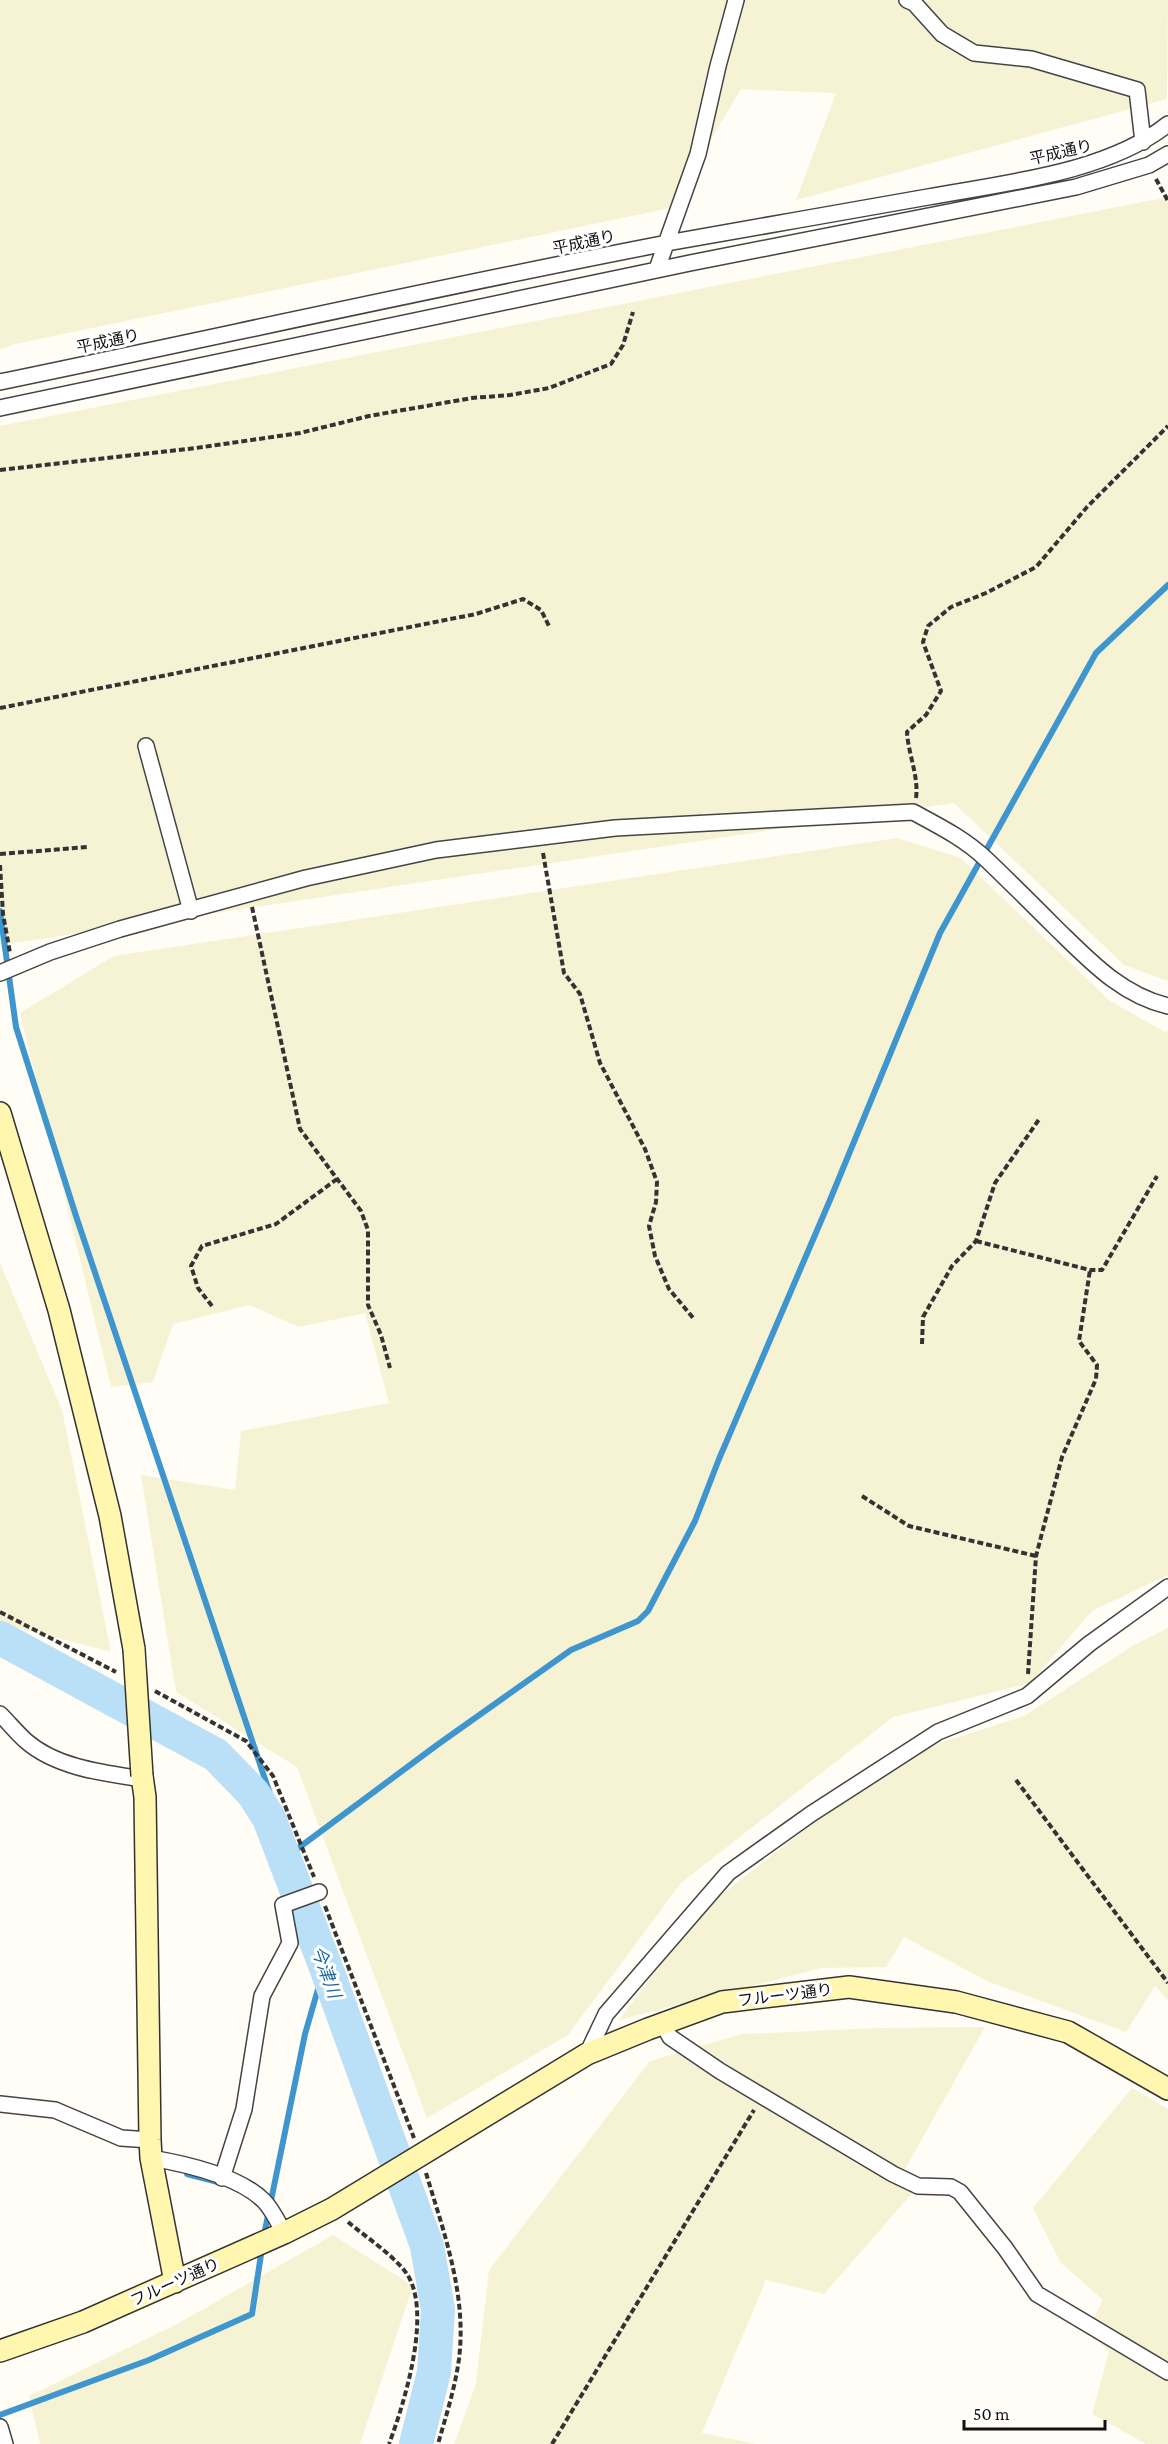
<svg xmlns="http://www.w3.org/2000/svg" width="1168" height="2444" font-family="'Crimson Pro','Noto Sans JP',serif">
	<rect width="100%" height="100%" fill="#fffdf5"/>
	<path fill="#f6f3d4" d="M0 0H1168L1167 99 796 200 836 93 741 89 670 208 15 344 0 350Z
		M1168 197V981L1124 965 954 803 0 945V426Z
		M897 838 961 858 1110 1001 1165 1032 1168 1030V1575L1092 1611 1030 1683 893 1717 681 1883 568 2035 427 2118 297 1767 176 1692 141 1475 235 1490 241 1431 389 1403 365 1313 299 1327 249 1305 173 1324 153 1382 111 1387 20 1013 114 956Z
		M0 1263 62 1410 111 1652 0 1623Z
		M1168 1628V2000L1155 1986 1126 2032 989 1982 904 1937 886 1967 822 1968 619 2020 703 1909 830 1810 933 1745 1024 1716 1134 1645Z
		M985 2027 904 2171 914 2191 824 2294 766 2280 702 2433 756 2444H454L476 2384 489 2270 650 2061 742 2034 880 2028Z
		M1132 2088 1168 2109V2444H1146L1092 2414 1109 2351 1086 2332 1103 2300 1061 2263 1033 2208Z
		M333 2235 413 2286 360 2444H40L29 2396 177 2324Z"/>
	<g fill="none" stroke-linecap="round" stroke-linejoin="round">
		<path stroke="#3f96cf" stroke-width="6" d="M0 911 16 1027 76 1216 273 1803 294 1853
			M285 1858 437 1745 571 1650 638 1621 648 1611 695 1521 719 1459 830 1200 940 933 1096 653 1168 585
			M187 2174 218 2182
			M264 2235 305 2034 325 1965
			M0 2415 149 2360 252 2314 262 2248"/>
		<path stroke="#b9e0f7" stroke-width="34" d="M0 1638 216 1755 253 1793 269 1818 325 1965 427 2246 438 2310 434 2372 416 2444"/>
		<g stroke="#444" stroke-width="18">
			<path id="street" d="M907 0 914 3 942 34 974 53 1031 59 1137 90 1143 142
				M657 269 698 154 718 66 736 0
				M0 382C222 336 444 286 667 243 754 227 841 213 928 197 1004 183 1107 173 1168 124
				M0 408 690 263 1076 187 1149 165 1168 154
				M146 746 191 911
				M0 973 50 952 120 929 306 878 436 850 615 828 913 812C939 826 965 839 987 860 1010 882 1033 905 1056 928 1089 960 1121 995 1168 1006
				M0 1714C9 1723 17 1733 26 1741 57 1768 104 1773 143 1779
				M663 2024 670 2037 720 2071 893 2174 918 2186 951 2187 960 2192 1005 2248 1037 2294 1168 2372
				M587 2054 606 2014 728 1873 811 1814 938 1732 1027 1696 1089 1644 1168 1587
				M0 2104 55 2110 121 2138 150 2140
				M151 2158C186 2164 239 2176 264 2201 272 2209 278 2222 284 2233
				M222 2178 244 2109 262 1996 290 1943 283 1905 319 1892
				M0 2427 5 2444"/>
		</g>
		<g stroke="#333" stroke-width="24">
			<path id="secondary" d="M0 1113 59 1310 110 1516 134 1649
				M142 1776 145 1797 150 2140 151 2158 175 2282
				M0 2351 83 2322 284 2233 332 2209 587 2054 648 2029 722 2002 849 1987 956 2002 1068 2032 1168 2089"/>
		</g>
		<path stroke="#333" stroke-width="4" stroke-dasharray="6 3" stroke-linecap="butt" d="M1156 179 1168 201
			M0 470 196 448 300 433 369 416 472 398 510 395 549 388 611 364 623 345 633 312
			M0 708 476 614 523 599 541 610 550 628
			M916 798C919 777 908 753 907 732L926 715 941 691 923 642 928 626 951 607 986 593 1036 567 1087 507 1168 426
			M543 853 564 973 580 994 600 1063 645 1149 657 1182 656 1202 649 1226 655 1256 669 1289 694 1319
			M0 854 88 847
			M0 865 3 914 10 953
			M252 907 300 1129 361 1211 368 1230V1305L381 1335 390 1368
			M976 1241 1090 1270H1102L1157 1176
			M212 1306 198 1288 191 1266 202 1246 276 1224 337 1179
			M922 1344 923 1317 952 1266 976 1241 995 1183 1040 1118
			M862 1496 909 1526 1036 1556
			M0 1612 116 1672
			M1028 1674 1036 1556 1062 1457 1096 1379 1097 1365 1079 1341 1090 1270
			M155 1691 246 1741 273 1776 314 1877
			M1016 1780 1168 1983
			M325 1906 414 2138
			M426 2173C444 2233 467 2295 459 2359 455 2388 446 2416 438 2444
			M348 2222C366 2237 389 2252 404 2270 435 2307 404 2404 389 2444
			M552 2444 754 2110"/>
		<use href="#street" stroke="#fff" stroke-width="15"/>
		<use href="#secondary" stroke="#fff6b0" stroke-width="21"/>
		<g stroke="#333" stroke-width="24" stroke-linecap="butt">
			<path id="secondary-bridge" d="M134 1649 142 1776"/>
		</g>
		<use href="#secondary-bridge" stroke="#fff6b0" stroke-width="21"/>
	</g>
	<g text-anchor="middle" dominant-baseline="central" stroke-width="6" stroke-linejoin="round" paint-order="stroke">
		<g font-size="16" fill="#111" stroke="#fff">
			<text transform="translate(1061 152) rotate(-13)">平成通り</text>
			<text transform="translate(584 242) rotate(-12)">平成通り</text>
			<text transform="translate(108 341) rotate(-12)">平成通り</text>
			<text transform="translate(785 1995) rotate(-7)">フルーツ通り</text>
			<text transform="translate(175 2282) rotate(-24)">フルーツ通り</text>
		</g>
		<g font-size="18" font-style="italic" fill="#1768a6" stroke="#fff">
			<text transform="translate(326 1972) rotate(70)">今津川</text>
		</g>
	</g>
	<path d="M964 2420v9h141v-9" fill="none" stroke="#111111" stroke-width="3"/>
	<text x="973" y="2420" font-size="18" fill="#111111" stroke="#ffffff" stroke-width="4.5" paint-order="stroke">50 m</text>
</svg>
